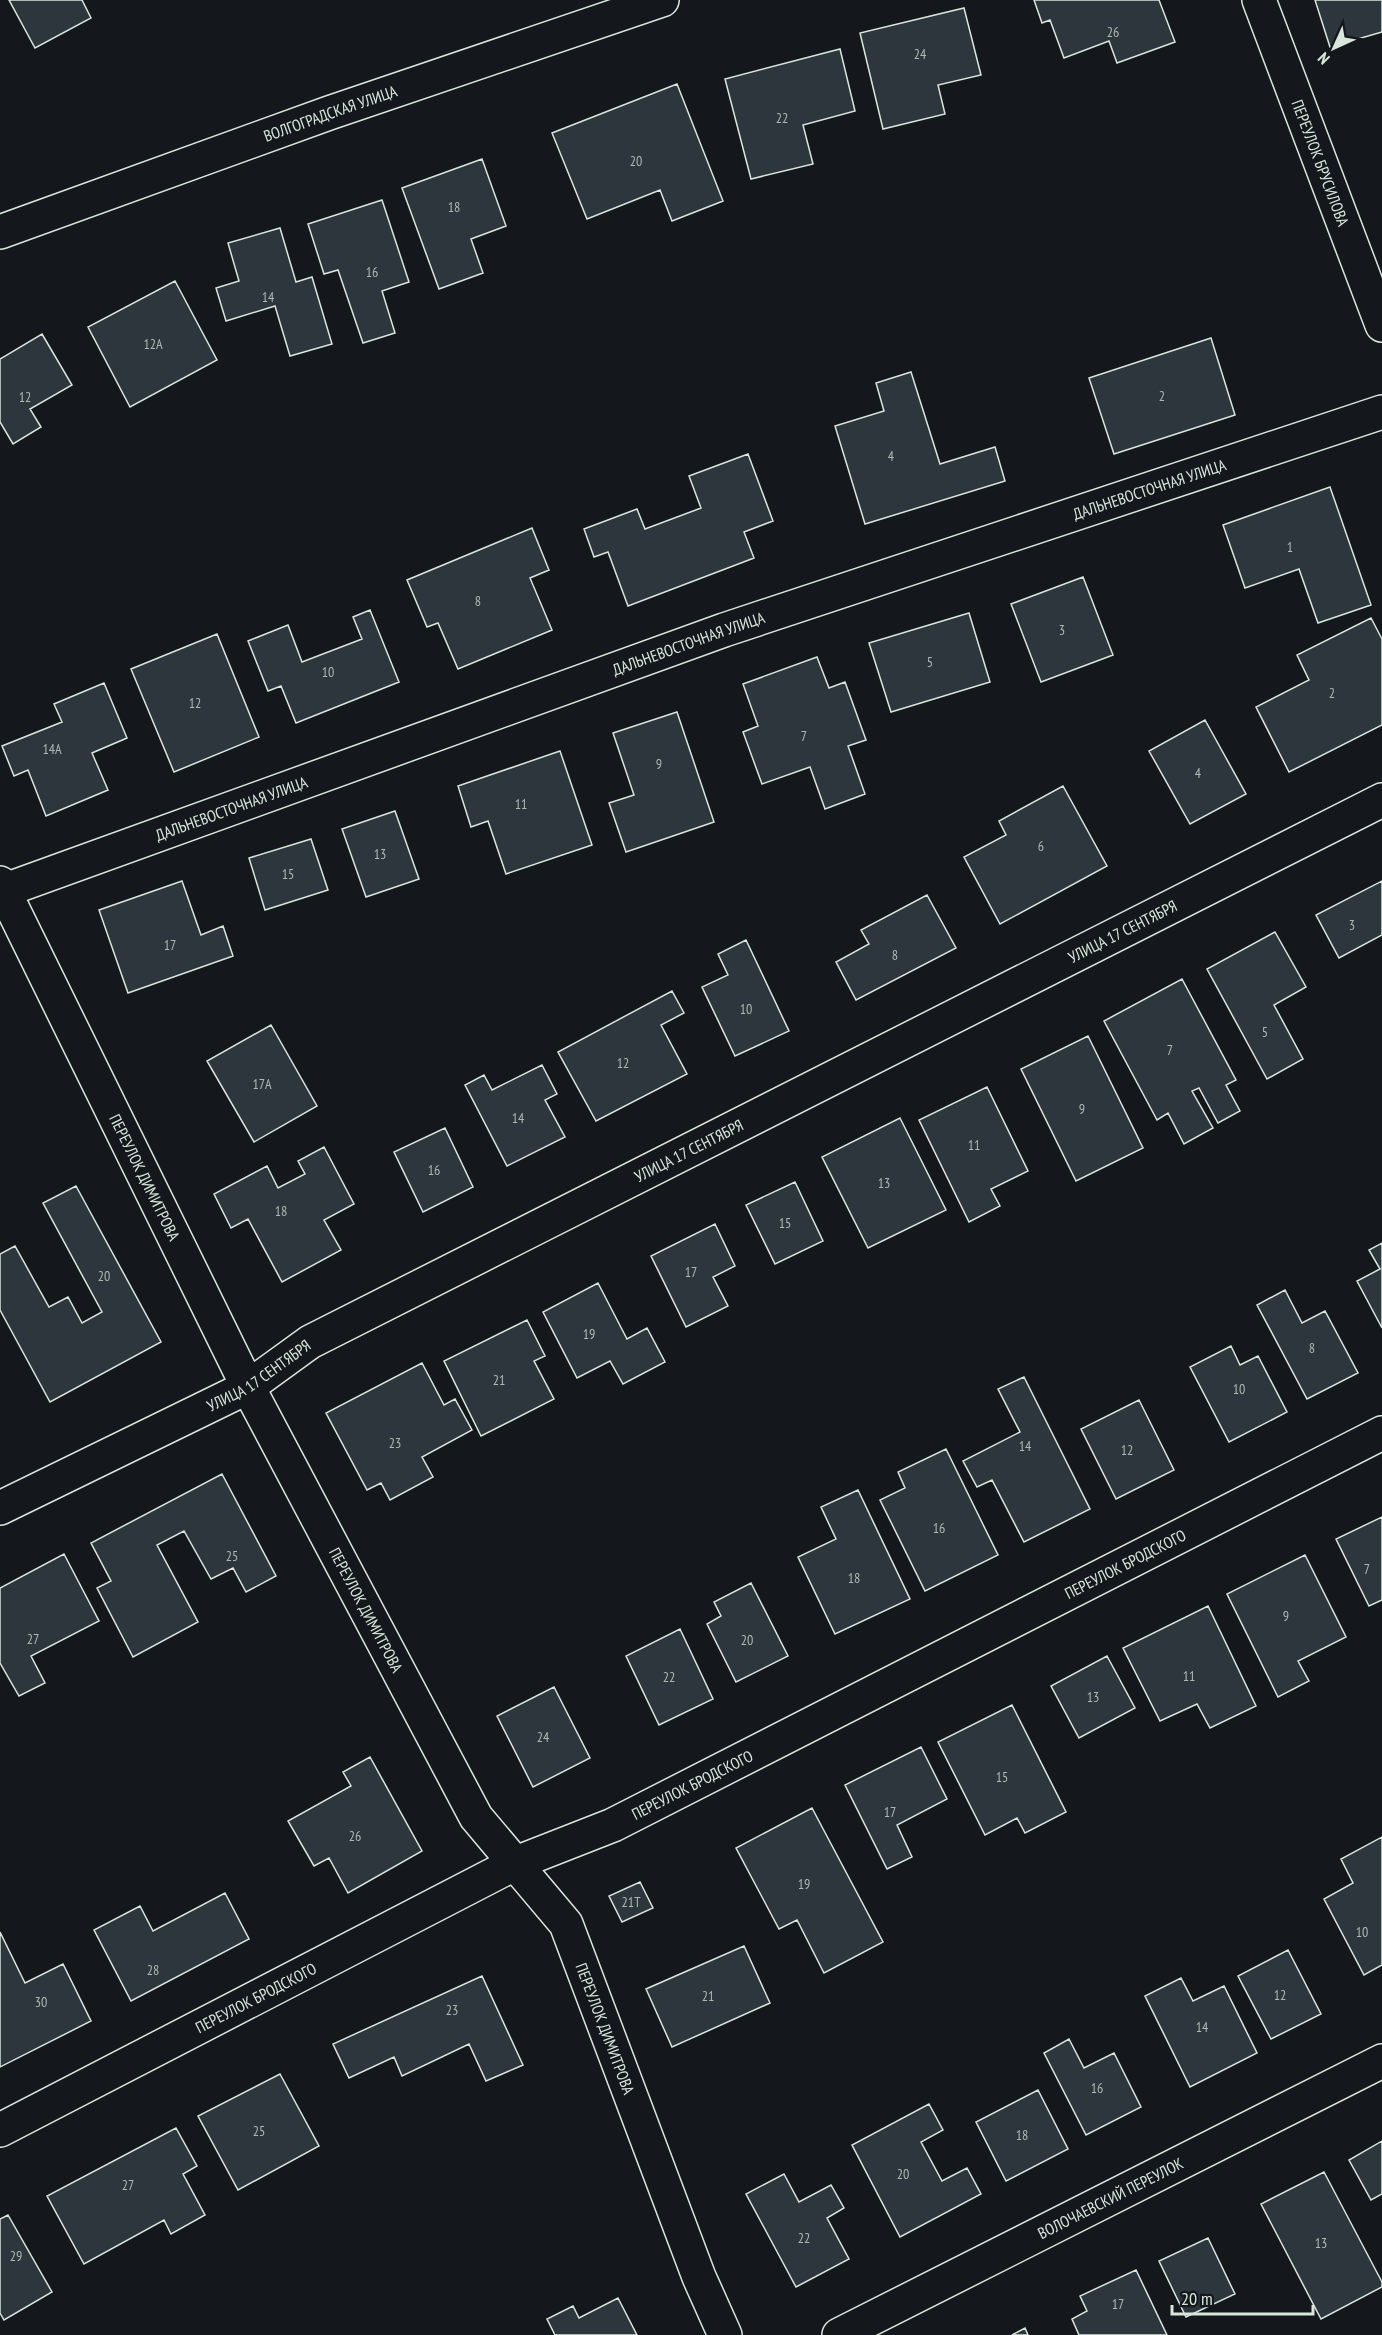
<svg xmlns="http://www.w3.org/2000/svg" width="1382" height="2335" font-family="'PT Sans Narrow',sans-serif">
	<rect width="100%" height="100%" fill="#14181c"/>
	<path fill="#2c363c" stroke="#d8e6dc" stroke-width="1.5" d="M9 0H82L91 18 35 48Z
		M1034 0H1159L1175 42 1117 63 1109 41 1064 58 1050 20 1042 23Z
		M1315 0H1382V32L1330 47Z
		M964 8 981 75 938 85 945 114 883 129 860 33Z
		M840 49 855 111 803 125 813 164 751 179 725 79Z
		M677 84 723 201 672 221 660 190 587 219 552 133Z
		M482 159 506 226 471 239 483 273 439 289 402 188Z
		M382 200 409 282 382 291 395 333 363 343 338 270 324 274 308 224Z
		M280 228 296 282 312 277 332 344 290 356 275 306 226 321 216 288 239 281 228 243Z
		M175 281 217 360 130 407 88 327Z
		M42 334 72 385 30 409 41 427 13 444 0 422V359Z
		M1211 338 1235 415 1114 454 1089 378Z
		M911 372 940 464 995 447 1005 481 865 524 835 426 884 411 876 383Z
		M748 454 773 521 744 532 754 558 628 606 608 552 594 557 584 529 637 509 645 529 701 508 689 476Z
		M1330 487 1371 605 1318 623 1299 569 1245 588 1223 525Z
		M532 528 549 570 530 578 552 630 458 669 438 623 427 627 407 580Z
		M1083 577 1113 655 1041 682 1011 604Z
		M370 610 399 682 296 723 281 686 268 691 248 641 288 625 302 662 362 639 353 617Z
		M969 613 990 682 891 712 869 643Z
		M1371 618 1382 639V725L1289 772 1256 707 1309 680 1297 655Z
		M217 634 259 737 174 772 131 669Z
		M817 657 829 688 845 682 866 740 848 746 865 794 825 809 810 767 762 784 743 732 758 726 743 684Z
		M104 683 127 738 92 753 108 790 46 816 28 770 14 776 2 746 62 722 54 704Z
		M677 712 714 822 626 852 609 803 634 795 613 733Z
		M1205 720 1246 794 1190 824 1149 751Z
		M560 751 592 845 506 874 488 821 471 827 458 786Z
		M1063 786 1107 866 1000 924 964 857 1006 835 999 821Z
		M395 811 419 879 366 897 342 829Z
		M311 839 328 890 265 910 249 858Z
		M182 881 201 935 223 926 233 956 128 993 99 910Z
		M1382 881V935L1339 958 1316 915Z
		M927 895 956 948 856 1000 836 962 869 944 861 930Z
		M1275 932 1306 987 1274 1005 1303 1059 1267 1079 1207 969Z
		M746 940 789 1031 735 1056 702 987 728 975 718 954Z
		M1182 979 1236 1080 1226 1085 1240 1111 1218 1123 1199 1088 1192 1091 1213 1128 1184 1144 1168 1113 1157 1120 1104 1021Z
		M672 991 684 1013 661 1025 687 1074 596 1121 558 1052Z
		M271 1025 317 1106 254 1142 207 1061Z
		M1088 1036 1143 1148 1076 1181 1021 1069Z
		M542 1065 557 1094 545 1100 565 1137 507 1166 465 1085 484 1075 492 1090Z
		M987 1087 1028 1171 991 1189 1000 1206 969 1222 919 1120Z
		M900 1118 946 1210 868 1248 822 1157Z
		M445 1128 473 1187 423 1212 394 1152Z
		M324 1147 354 1204 324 1220 341 1250 282 1282 248 1219 231 1228 214 1194 267 1166 278 1188 305 1174 298 1161Z
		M795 1182 823 1241 775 1264 746 1205Z
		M76 1186 161 1342 50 1402 0 1310V1254L15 1246 49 1307 68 1297 82 1323 102 1312 43 1203Z
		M715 1224 735 1266 713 1277 728 1306 686 1327 651 1256Z
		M1382 1243V1328L1357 1281 1380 1269 1369 1250Z
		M598 1283 627 1339 647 1328 665 1362 623 1384 610 1361 577 1378 543 1312Z
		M1285 1290 1302 1323 1325 1311 1358 1373 1307 1399 1257 1305Z
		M527 1320 545 1356 534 1361 554 1399 481 1436 444 1361Z
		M1231 1346 1240 1365 1258 1356 1287 1412 1229 1442 1190 1367Z
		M422 1363 444 1405 455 1399 472 1430 422 1457 433 1477 390 1500 381 1483 367 1490 326 1413Z
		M1024 1377 1090 1509 1024 1542 992 1480 977 1487 963 1461 1020 1432 998 1389Z
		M1139 1400 1174 1470 1116 1499 1081 1429Z
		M946 1449 998 1555 925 1591 880 1500 905 1488 898 1472Z
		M222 1474 276 1576 246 1592 233 1568 211 1579 184 1531 157 1545 198 1622 133 1657 97 1588 111 1581 91 1543Z
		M858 1490 910 1599 835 1634 798 1557 836 1539 821 1507Z
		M1382 1517V1600L1369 1606 1336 1539Z
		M64 1554 99 1621 31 1656 45 1683 19 1696 0 1663V1588Z
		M1305 1555 1346 1637 1298 1661 1309 1681 1278 1697 1227 1594Z
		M751 1583 788 1656 736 1682 707 1624 721 1616 714 1602Z
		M1208 1606 1256 1706 1210 1728 1197 1704 1160 1721 1123 1648Z
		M680 1629 713 1699 659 1725 626 1656Z
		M1107 1656 1135 1708 1079 1738 1051 1686Z
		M554 1687 590 1758 533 1787 497 1716Z
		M1012 1705 1066 1812 1025 1833 1017 1818 985 1835 938 1742Z
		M921 1747 947 1799 897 1825 912 1857 887 1869 845 1785Z
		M370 1757 422 1851 348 1893 329 1858 314 1866 288 1821 351 1786 343 1772Z
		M812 1808 883 1942 824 1973 797 1920 779 1929 736 1848Z
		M1382 1837V1965L1364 1975 1324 1899 1353 1883 1341 1859Z
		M640 1882 653 1908 622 1922 609 1896Z
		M225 1893 249 1939 131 2001 94 1930 140 1906 153 1931Z
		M0 1932 25 1983 63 1964 91 2021 0 2067Z
		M744 1946 770 2003 672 2047 646 1989Z
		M1288 1950 1321 2014 1271 2039 1238 1976Z
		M482 1976 523 2065 486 2081 469 2044 402 2076 394 2057 349 2078 333 2044Z
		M1181 1978 1193 2001 1224 1986 1257 2053 1190 2087 1145 1996Z
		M1069 2039 1084 2068 1114 2053 1141 2107 1086 2135 1044 2053Z
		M280 2074 319 2146 238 2190 198 2116Z
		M1038 2090 1068 2149 1006 2181 976 2122Z
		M929 2104 943 2130 921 2142 942 2181 967 2168 981 2194 900 2237 852 2145Z
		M176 2128 197 2166 183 2174 205 2215 171 2234 164 2220 84 2264 47 2196Z
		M1382 2141V2194L1371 2200 1349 2160Z
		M1324 2172 1382 2282V2287L1321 2319 1261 2204Z
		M784 2174 799 2202 831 2185 844 2208 827 2218 849 2259 796 2287 746 2194Z
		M8 2215 52 2292 4 2320 0 2313V2219Z
		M1208 2238 1235 2294 1186 2317 1159 2261Z
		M1136 2270 1167 2335H1079L1072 2319 1087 2311 1080 2296Z
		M618 2298 637 2335H555L547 2319 573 2306 579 2318Z
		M1025 2328 1028 2335H1012Z"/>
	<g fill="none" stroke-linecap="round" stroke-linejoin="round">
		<g stroke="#d8e6dc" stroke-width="36">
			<g id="minor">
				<path id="s1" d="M1259 0 1382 325"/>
				<path id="s2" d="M0 883 248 1387 476 1817 566 1924 699 2277 725 2335"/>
				<path id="s3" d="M0 892 724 630 1382 412"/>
				<path id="s4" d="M0 1508 248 1387 310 1342 1382 800"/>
				<path id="s5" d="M0 2130 516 1863 613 1825 1382 1433"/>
				<path id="s6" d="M839 2335 1382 2061"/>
			</g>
		</g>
		<g stroke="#d8e6dc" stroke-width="36">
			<g id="secondary">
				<path id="s7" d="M0 232 329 113 662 0"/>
			</g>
		</g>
		<use href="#minor" stroke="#14181c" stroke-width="33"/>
		<use href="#secondary" stroke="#14181c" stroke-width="33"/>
	</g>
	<g text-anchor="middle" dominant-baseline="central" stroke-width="4.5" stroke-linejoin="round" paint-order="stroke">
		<g font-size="14" fill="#adbab4">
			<text x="1113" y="32">26</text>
			<text x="920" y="54">24</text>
			<text x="782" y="118">22</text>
			<text x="636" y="161">20</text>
			<text x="454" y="207">18</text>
			<text x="372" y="272">16</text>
			<text x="268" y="297">14</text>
			<text x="153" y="344">12А</text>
			<text x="1162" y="396">2</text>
			<text x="25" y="397">12</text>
			<text x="891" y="456">4</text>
			<text x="1290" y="547">1</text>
			<text x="478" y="601">8</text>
			<text x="1062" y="630">3</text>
			<text x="930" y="662">5</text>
			<text x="328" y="672">10</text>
			<text x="1332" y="693">2</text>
			<text x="195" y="703">12</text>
			<text x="804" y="736">7</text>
			<text x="52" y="749">14А</text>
			<text x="659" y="764">9</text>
			<text x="1198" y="773">4</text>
			<text x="521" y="804">11</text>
			<text x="1041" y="846">6</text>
			<text x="380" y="854">13</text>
			<text x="288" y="874">15</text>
			<text x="1352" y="925">3</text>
			<text x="170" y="945">17</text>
			<text x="895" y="955">8</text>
			<text x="746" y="1009">10</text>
			<text x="1265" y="1032">5</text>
			<text x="1170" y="1050">7</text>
			<text x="623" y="1063">12</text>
			<text x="262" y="1084">17А</text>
			<text x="1082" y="1109">9</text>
			<text x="518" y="1118">14</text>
			<text x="974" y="1145">11</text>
			<text x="434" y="1170">16</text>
			<text x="884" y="1183">13</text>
			<text x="281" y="1211">18</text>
			<text x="785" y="1223">15</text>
			<text x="691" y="1272">17</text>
			<text x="104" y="1276">20</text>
			<text x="589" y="1334">19</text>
			<text x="1312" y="1348">8</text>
			<text x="499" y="1380">21</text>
			<text x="1239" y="1389">10</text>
			<text x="395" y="1443">23</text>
			<text x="1025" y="1446">14</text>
			<text x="1127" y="1450">12</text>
			<text x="939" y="1528">16</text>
			<text x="232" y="1556">25</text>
			<text x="1367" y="1569">7</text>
			<text x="854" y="1578">18</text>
			<text x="1286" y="1616">9</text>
			<text x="33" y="1639">27</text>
			<text x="747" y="1640">20</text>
			<text x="1189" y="1676">11</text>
			<text x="669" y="1677">22</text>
			<text x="1093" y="1697">13</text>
			<text x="543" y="1737">24</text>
			<text x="1002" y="1777">15</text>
			<text x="890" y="1812">17</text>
			<text x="355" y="1836">26</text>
			<text x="804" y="1884">19</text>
			<text x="631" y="1902">21Т</text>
			<text x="1362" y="1932">10</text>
			<text x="153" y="1970">28</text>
			<text x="1280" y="1995">12</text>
			<text x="708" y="1996">21</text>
			<text x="41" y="2002">30</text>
			<text x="452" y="2010">23</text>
			<text x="1202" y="2027">14</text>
			<text x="1097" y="2088">16</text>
			<text x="259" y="2131">25</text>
			<text x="1022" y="2135">18</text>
			<text x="903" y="2174">20</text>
			<text x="128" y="2185">27</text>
			<text x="804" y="2238">22</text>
			<text x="1321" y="2243">13</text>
			<text x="16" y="2256">29</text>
			<text x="1118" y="2304">17</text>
		</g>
		<g font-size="16" fill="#d8e6dc" stroke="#14181c">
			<text stroke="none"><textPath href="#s7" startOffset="351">ВОЛГОГРАДСКАЯ УЛИЦА</textPath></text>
			<text stroke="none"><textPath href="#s1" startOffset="174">ПЕРЕУЛОК БРУСИЛОВА</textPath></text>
			<text stroke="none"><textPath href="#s3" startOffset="1218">ДАЛЬНЕВОСТОЧНАЯ УЛИЦА</textPath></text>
			<text stroke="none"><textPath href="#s3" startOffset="732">ДАЛЬНЕВОСТОЧНАЯ УЛИЦА</textPath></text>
			<text stroke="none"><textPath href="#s3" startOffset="246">ДАЛЬНЕВОСТОЧНАЯ УЛИЦА</textPath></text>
			<text stroke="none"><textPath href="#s4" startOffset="1263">УЛИЦА 17 СЕНТЯБРЯ</textPath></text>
			<text stroke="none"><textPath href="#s4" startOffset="777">УЛИЦА 17 СЕНТЯБРЯ</textPath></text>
			<text stroke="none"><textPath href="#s2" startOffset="328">ПЕРЕУЛОК ДИМИТРОВА</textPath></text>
			<text stroke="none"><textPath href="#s4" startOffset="291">УЛИЦА 17 СЕНТЯБРЯ</textPath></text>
			<text stroke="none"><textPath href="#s5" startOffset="1260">ПЕРЕУЛОК БРОДСКОГО</textPath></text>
			<text stroke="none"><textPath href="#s2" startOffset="814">ПЕРЕУЛОК ДИМИТРОВА</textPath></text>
			<text stroke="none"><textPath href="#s5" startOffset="774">ПЕРЕУЛОК БРОДСКОГО</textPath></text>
			<text stroke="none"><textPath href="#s5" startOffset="288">ПЕРЕУЛОК БРОДСКОГО</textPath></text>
			<text stroke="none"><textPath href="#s2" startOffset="1300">ПЕРЕУЛОК ДИМИТРОВА</textPath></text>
			<text stroke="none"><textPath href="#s6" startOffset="304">ВОЛОЧАЕВСКИЙ ПЕРЕУЛОК</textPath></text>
		</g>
	</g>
	<g transform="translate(1334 48) rotate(225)" stroke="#14181c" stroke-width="4.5" paint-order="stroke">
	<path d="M0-4.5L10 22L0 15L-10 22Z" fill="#d8e6dc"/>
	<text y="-9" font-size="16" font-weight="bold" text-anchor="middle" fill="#d8e6dc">N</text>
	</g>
	<path d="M1172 2305v9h141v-9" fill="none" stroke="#d8e6dc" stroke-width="3"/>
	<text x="1181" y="2305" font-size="18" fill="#d8e6dc" stroke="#14181c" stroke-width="4.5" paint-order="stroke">20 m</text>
</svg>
